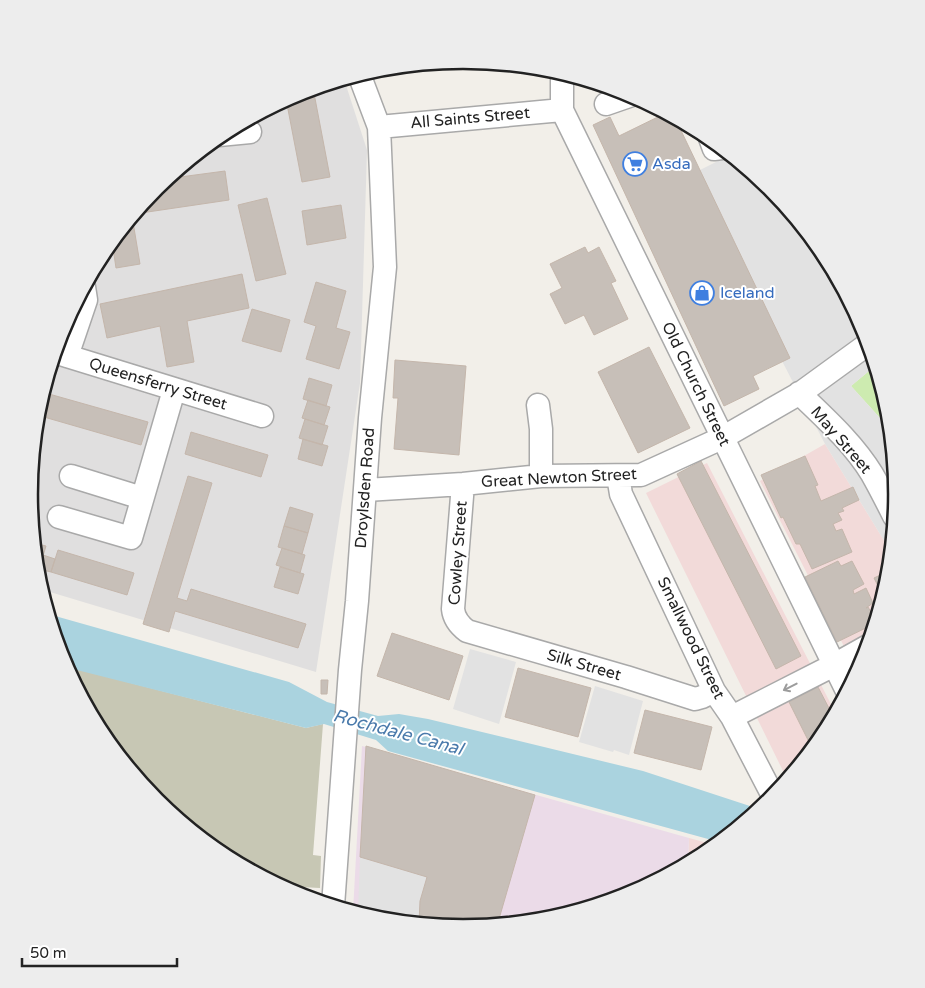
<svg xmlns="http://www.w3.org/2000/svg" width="925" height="988" font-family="'Varela Round',sans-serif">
	<rect width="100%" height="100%" fill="#f2efe9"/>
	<path fill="#e0dfdf" d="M344 79 367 150 360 383 316 672 40 589 37 578 29 494 37 409 62 328 102 253 156 187 222 133 297 93Z"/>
	<path fill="#f2dad9" d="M825 444 891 552 888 579 863 660 857 672 760 481Z
		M707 463 835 712 823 735 787 779 646 493Z
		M689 838 715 845 703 855 688 863Z"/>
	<path fill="#ebdbe8" d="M362 746 689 838 688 863 628 895 547 919 462 928 378 919 353 912Z"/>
	<path fill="#c7c7b4" d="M65 666 306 728 323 724 313 855 321 856 320 888 280 886 221 854 156 801 102 735Z"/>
	<path fill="#cdebb0" d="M875 366 888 410 890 429 851 386Z"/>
	<path fill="#e2e2e2" d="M730 155 769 187 823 253 863 328 875 366 851 386 890 429 896 494 891 552 825 444 782 361 696 172Z
		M470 649 516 662 499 724 453 709Z
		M595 686 643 701 629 755 614 750 613 752 579 742Z
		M360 857 427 877 420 901 419 923 378 919 358 913Z"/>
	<path fill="#aad3df" d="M48 614 289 682 327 702 378 716 399 714 428 719 643 771 759 809 719 842 388 751 376 740 324 724 306 728 65 667 62 660Z"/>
	<path fill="#c7bfb8" stroke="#c4b6ab" d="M313 88 330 177 302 182 286 99 297 93Z
		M666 113 675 118 790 358 753 376 759 389 724 406 593 125 610 117 619 136Z
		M225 171 229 200 134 214 156 187 165 179Z
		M267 198 286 274 256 281 238 205Z
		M341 205 346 238 307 245 302 211Z
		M132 216 140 264 116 268 112 241Z
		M585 247 588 253 599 247 616 281 611 283 628 319 594 335 584 315 565 324 550 294 562 288 550 264Z
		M242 274 249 308 187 321 194 362 167 367 160 326 107 338 100 304Z
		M316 282 346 291 336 328 350 332 339 369 306 359 316 326 304 322Z
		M252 309 290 320 281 352 242 341Z
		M649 347 690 428 638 453 598 372Z
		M395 360 466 366 459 455 394 449 398 398H393Z
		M309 378 332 385 326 406 303 399Z
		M42 392 148 422 141 445 37 415Z
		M308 400 330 407 324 425 302 418Z
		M305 419 328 426 322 445 299 438Z
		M191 432 268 455 261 477 185 454Z
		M303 439 328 446 322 466 298 459Z
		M805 456 818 485 815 486 821 501 853 487 859 500 842 508 844 511 838 513 842 520 833 524 836 531 842 529 852 552 812 569 800 544H796L783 517 781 518 761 475Z
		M701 461 801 656 776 669 677 474Z
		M188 476 212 483 177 598 187 601 191 589 306 624 298 648 175 611 169 632 143 624Z
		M290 507 313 514 308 533 284 526Z
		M284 526 308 533 302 554 278 547Z
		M34 543 46 546 39 569 36 568Z
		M282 548 305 555 300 573 276 565Z
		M58 550 134 573 127 595 51 572Z
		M43 555 55 559 51 572 39 569Z
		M838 561 841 566 852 561 864 584 853 590 854 594 866 588 873 603 866 608 868 607 871 612 879 608 874 624 837 642 805 577Z
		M280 567 304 574 298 594 274 587Z
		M889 571 888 579 883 596 874 578Z
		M392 633 463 656 449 700 377 676Z
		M518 668 591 688 578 737 505 717Z
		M321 680H328L327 694H321Z
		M818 687 833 716 823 735 812 748 789 702Z
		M645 710 712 727 701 770 634 753Z
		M366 746 535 795 499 919 507 921 508 918 520 922 462 928 419 923 420 901 427 877 360 857Z"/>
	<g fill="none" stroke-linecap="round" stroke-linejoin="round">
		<g stroke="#a9a9a9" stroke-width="25">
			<path id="minor" d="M562 73V110L847 691
				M606 104 632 95
				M379 127 562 110
				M219 135 250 132
				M710 138 714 149 722 148
				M54 352 262 416
				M67 356 86 300 84 287
				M799 393C825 418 853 443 872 474 880 488 887 502 894 516
				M538 405 541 429V476
				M71 476 142 498
				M618 476 621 494 714 691 732 717 773 796
				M463 484 453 609C454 619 459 625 467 631L626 677 695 699 702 697 714 691
				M366 490 463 484 541 476 641 475 722 438 802 392 868 344
				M59 517 131 538 174 390
				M732 717 834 665 868 646
				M333 906 350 670 357 601 370 418 385 267 379 127 359 74"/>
		</g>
		<use href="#minor" stroke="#fff" stroke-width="22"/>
	</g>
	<defs><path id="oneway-shaft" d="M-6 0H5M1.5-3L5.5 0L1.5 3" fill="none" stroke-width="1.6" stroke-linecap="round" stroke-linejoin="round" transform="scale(1.25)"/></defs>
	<use stroke="#9c9c9c" href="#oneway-shaft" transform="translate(790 687) rotate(153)"/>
	<defs>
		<g id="supermarket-ring" transform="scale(1.25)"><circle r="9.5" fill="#fff" stroke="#3f7fe0" stroke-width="1.5"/><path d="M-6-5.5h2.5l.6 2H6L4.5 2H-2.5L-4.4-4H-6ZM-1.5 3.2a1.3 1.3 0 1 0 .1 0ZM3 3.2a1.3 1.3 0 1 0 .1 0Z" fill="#3f7fe0"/></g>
		<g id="shop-ring" transform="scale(1.25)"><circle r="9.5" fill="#fff" stroke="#3f7fe0" stroke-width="1.5"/><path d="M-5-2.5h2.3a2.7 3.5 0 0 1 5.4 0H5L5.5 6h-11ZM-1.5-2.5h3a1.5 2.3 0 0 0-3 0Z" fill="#3f7fe0"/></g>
	</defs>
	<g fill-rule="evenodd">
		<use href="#supermarket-ring" x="635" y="164"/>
		<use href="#shop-ring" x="702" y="293"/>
	</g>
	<g text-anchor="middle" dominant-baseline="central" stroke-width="4" stroke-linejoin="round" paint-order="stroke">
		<g font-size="16" fill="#222" stroke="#fff">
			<text transform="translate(470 118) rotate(-5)">All Saints Street</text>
			<text transform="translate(158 384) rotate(17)">Queensferry Street</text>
			<text transform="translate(696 384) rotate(64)">Old Church Street</text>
			<text transform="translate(841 440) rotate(49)">May Street</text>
			<text transform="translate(559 478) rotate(-3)">Great Newton Street</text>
			<text transform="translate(365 488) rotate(-86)">Droylsden Road</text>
			<text transform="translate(458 553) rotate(-86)">Cowley Street</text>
			<text transform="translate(691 638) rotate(64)">Smallwood Street</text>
			<text transform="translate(584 665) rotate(16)">Silk Street</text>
		</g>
		<g font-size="16" fill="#366cbe" stroke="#fff" text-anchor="start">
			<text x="652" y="164">Asda</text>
			<text x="720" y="293">Iceland</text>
		</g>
		<g font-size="18" font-style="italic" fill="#4a7aab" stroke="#fff">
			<text transform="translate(398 732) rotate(15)">Rochdale Canal</text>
		</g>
	</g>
	<path d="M0 0H925V988H0ZM38 494a425 425 0 1 1 850 0a425 425 0 1 1-850 0Z" fill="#ededed" fill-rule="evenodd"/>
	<path fill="none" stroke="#222" stroke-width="2.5" d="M38 494a425 425 0 1 1 850 0a425 425 0 1 1-850 0Z"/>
	<path d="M22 958v8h155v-8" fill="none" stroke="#222222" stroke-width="2.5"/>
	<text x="30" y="958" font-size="15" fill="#222222" stroke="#ffffff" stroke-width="4" paint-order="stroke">50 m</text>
</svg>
